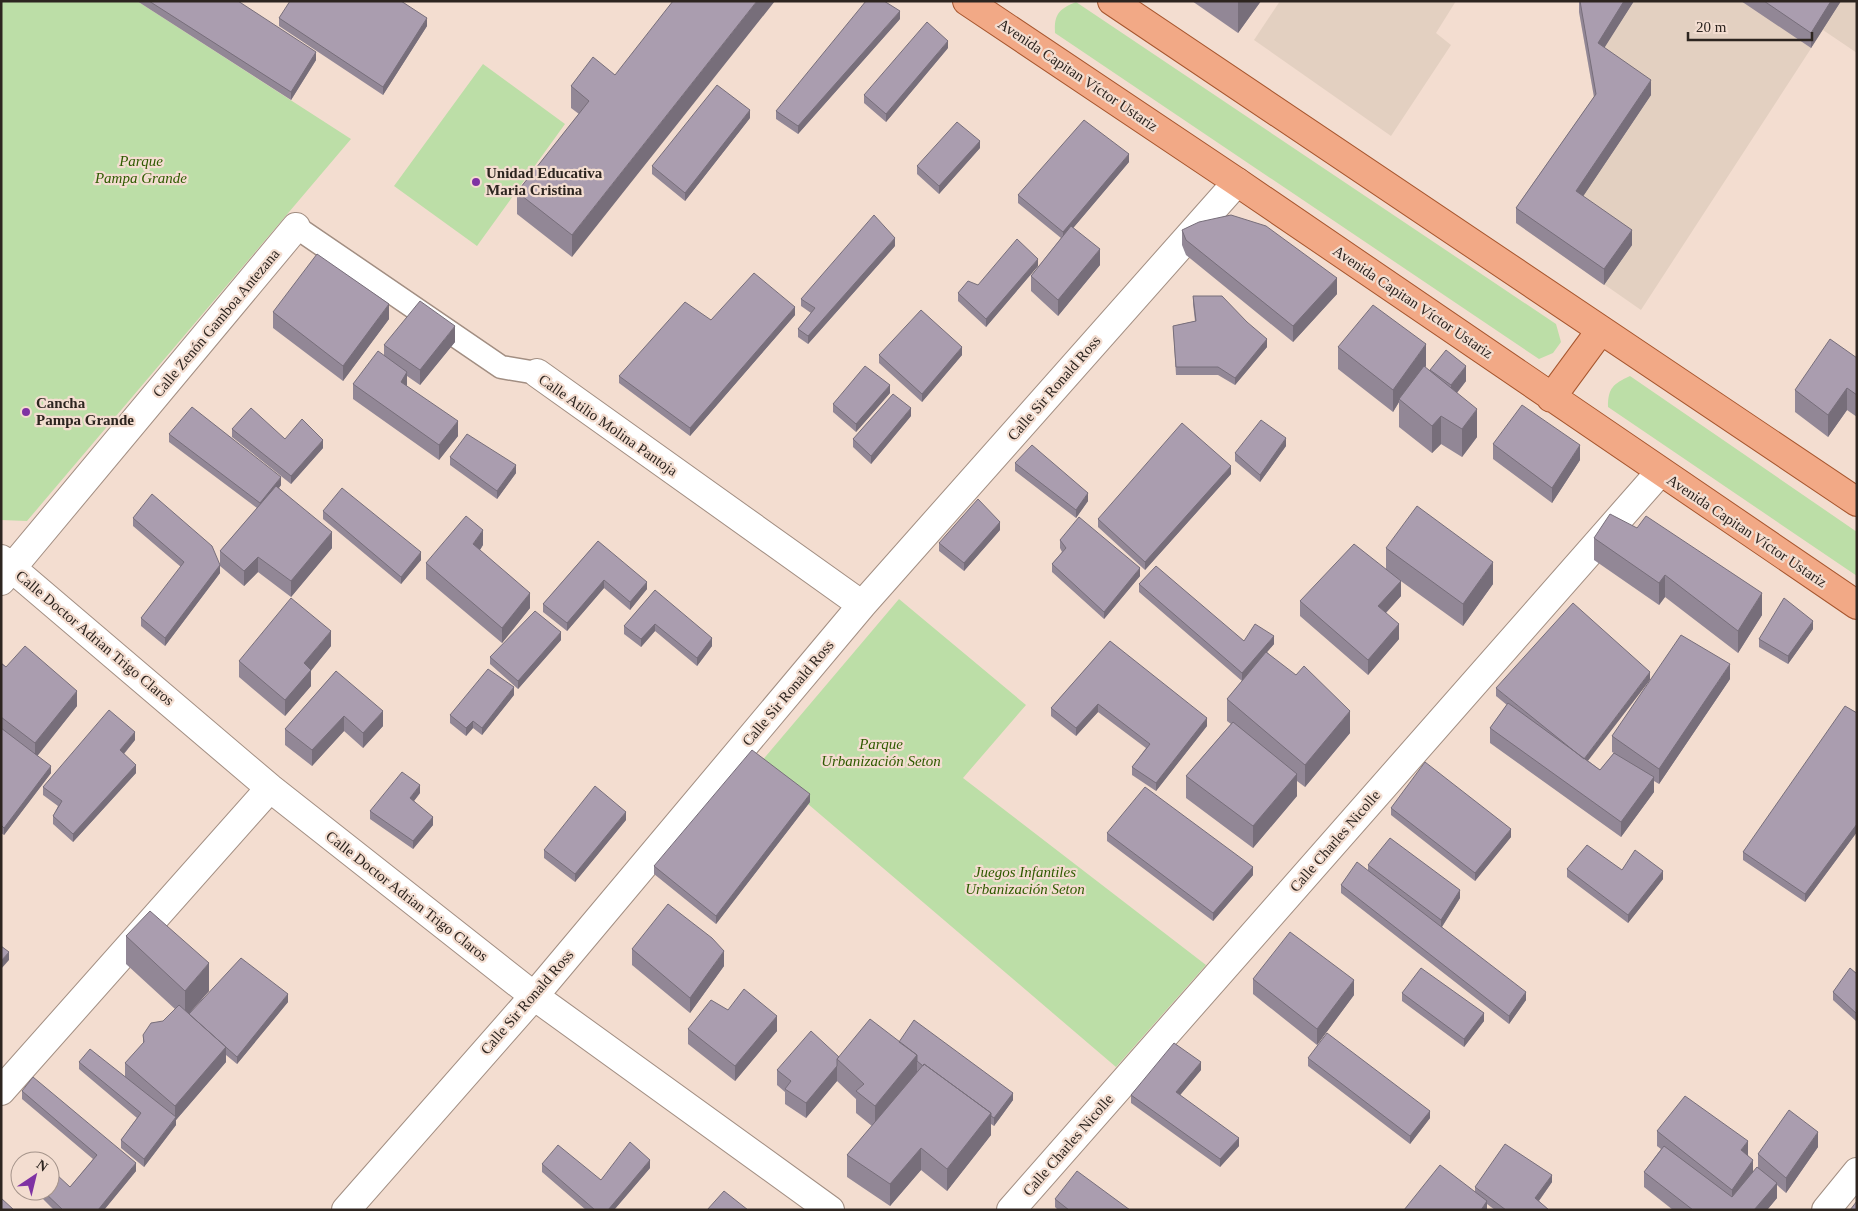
<svg xmlns="http://www.w3.org/2000/svg" width="1858" height="1211" font-family="Georgia,serif">
	<rect width="100%" height="100%" fill="#f3ddd0"/>
	<path fill="#e3d0c1" d="M1280 1H1456L1436 33 1451 45 1391 136 1254 40Z
		M1586 1H1857V53L1823 30 1641 310 1516 223 1596 109 1579 12Z"/>
	<path fill="#bcdea7" d="M1 1H137L351 139 27 521 1 520Z
		M1076 2 1556 324 1561 342 1553 353 1539 359 1055 33C1054 14 1059 9 1076 2Z
		M483 64 565 124 477 246 394 186Z
		M1630 376 1857 532V576L1608 407C1608 388 1613 384 1630 376Z
		M899 599 1026 705 963 778 1206 965 1116 1067 760 763Z"/>
	<g fill="none" stroke-linecap="round" stroke-linejoin="round">
		<g stroke="#a28e82" stroke-width="25">
			<path id="lane" d="M296 227 501 367 537 373"/>
		</g>
		<g stroke="#a28e82" stroke-width="30">
			<path id="street" d="M537 373 862 605
				M1 559 270 788 534 996 830 1210
				M1 581 296 227
				M1 1091 270 788
				M346 1210 534 996 862 605 1237 182
				M1011 1210 1660 472
				M1826 1210 1857 1172"/>
		</g>
		<g stroke="#a7562e" stroke-width="30">
			<path id="primary" d="M967 1 1237 182 1857 605
				M1112 1 1857 502
				M1551 398 1601 330"/>
		</g>
		<use href="#lane" stroke="#fff" stroke-width="22"/>
		<use href="#street" stroke="#fff" stroke-width="28"/>
		<use href="#primary" stroke="#f2a986" stroke-width="28"/>
	</g>
	<path fill="#928796" d="M137 1H238L316 60 291 100Z
		M1192 1H1261L1238 33Z
		M1579 1H1634L1604 47 1651 95 1583 196 1632 245 1604 285 1516 223V208L1594 97 1579 12Z
		M1741 1H1841L1811 48Z
		M279 18 427 26 383 95 279 26Z
		M900 19 798 134 776 119V111Z
		M948 48 886 122 864 103V95Z
		M615 75 572 257 517 214V192L579 114 571 108V86Z
		M750 118 685 201 652 174V166Z
		M980 148 939 194 917 174V166Z
		M1129 162 1073 228 1100 265 1058 316 1031 291V276L1061 238 1018 203V195Z
		M1182 230 1337 294 1293 342 1186 255 1182 245Z
		M895 246 808 344 798 337V329L811 313 801 306V299Z
		M1038 266 986 327 958 301V293L978 285Z
		M1193 296 1267 347 1235 385 1218 375H1176L1173 326 1195 321 1193 304Z
		M273 312 389 319 343 381 273 328Z
		M795 315 690 436 619 383V376L711 320Z
		M455 342 420 385 407 376V386L458 436 439 460 353 399V384L384 356V345Z
		M1338 347 1426 366 1425 367 1430 372V370L1466 381 1457 393 1477 437 1462 457 1441 444 1432 453 1399 427V402L1393 412 1338 369Z
		M879 355H962L922 402 879 363Z
		M1857 358V417L1847 410 1828 437 1795 412V390Z
		M890 393 856 432 833 412V404Z
		M911 416 871 464 853 447V439Z
		M232 429 285 439 323 448 291 484 232 437Z
		M169 434 281 485 279 488 332 548 291 597 258 572 244 586 220 566V551L257 508 169 442Z
		M1493 444 1580 460 1552 503 1493 459Z
		M1286 446 1260 482 1235 461V453Z
		M450 457 516 473 497 499 450 465Z
		M1015 463 1088 501 1076 518 1015 471Z
		M1231 474 1145 570 1098 527V519Z
		M323 511 421 560 401 584 323 519Z
		M133 518 220 573 165 646 141 626V618L181 567 133 526Z
		M1000 530 964 571 939 551V543Z
		M1594 538 1762 615 1738 653 1665 597 1659 605 1594 560Z
		M1060 540 1140 576 1104 619 1052 572V564L1062 552 1060 548Z
		M598 541 647 589 630 610 604 588 567 631 543 612V604Z
		M483 545 480 550 530 608 502 643 426 579V563Z
		M1386 548 1493 584 1463 626 1398 579 1401 596 1386 613 1399 639 1368 675 1300 616V601L1386 569Z
		M1139 584 1244 641 1274 644 1267 652 1350 733 1305 787 1297 781V796L1253 848 1186 798V776L1231 724 1227 721V699L1242 681 1139 592Z
		M655 590 712 646 697 666 655 631 641 647 624 634V626Z
		M1813 629 1788 664 1759 647V639Z
		M561 640 518 689 490 664V657Z
		M1110 641 1207 726 1156 791 1132 775V767L1146 748 1098 712 1076 736 1051 716V708Z
		M331 646 311 670V686L285 716 239 677V661Z
		M1 663 6 667 77 706 37 755 51 773 4 835 1 833Z
		M336 671 383 726 363 748 344 731 312 766 285 745V729Z
		M1730 679 1659 784 1654 781V792L1621 837 1490 743V728L1507 705 1496 696V688L1600 770 1614 753 1612 752V736Z
		M514 695 482 735 473 728 466 736 450 723V715Z
		M1857 714V832L1805 902 1743 860V852Z
		M135 740 124 754 136 773 73 842 53 824V816L58 806 43 795V787Z
		M420 793 414 801 433 825 413 849 370 819V811Z
		M810 802 716 924 654 874V866Z
		M1391 808 1511 837 1475 881 1391 815Z
		M626 820 575 882 544 858V850Z
		M1107 833 1253 875 1213 921 1107 841Z
		M1368 865 1460 898 1442 927 1526 1000 1509 1024 1341 893V885L1368 870Z
		M1567 869 1622 870 1663 879 1628 923 1567 877Z
		M126 936 209 991 189 1014 288 1002 237 1064 226 1055V1062L176 1120V1125L144 1167 121 1148V1140L137 1118 79 1069V1062L125 1077V1063L143 1044V1035L163 1021 175 1009 126 964Z
		M632 949 724 966 690 1013 632 965Z
		M1857 974V1022L1833 1000V992Z
		M1253 979 1354 995 1317 1045 1253 994Z
		M1402 993 1484 1021 1464 1047 1402 1001Z
		M728 1010 777 1031 735 1081 688 1044V1029Z
		M899 1042 1013 1100 994 1126 991 1124V1135L947 1191 921 1170 890 1206 847 1177V1155L872 1126 856 1113V1099L837 1081 806 1118 785 1104V1092L777 1085V1070L839 1057Z
		M1308 1058 1430 1118 1410 1144 1308 1066Z
		M1201 1070 1180 1095 1239 1146 1220 1167 1131 1103V1095Z
		M22 1091 136 1171 104 1210H54L43 1199V1191L70 1187 93 1159 22 1099Z
		M1657 1131 1748 1155 1753 1172 1758 1168V1154L1818 1147 1786 1193 1777 1185V1198L1767 1210H1673L1644 1187V1172L1661 1149 1657 1146Z
		M542 1164 601 1180 650 1168 614 1210H586L542 1172Z
		M1552 1182 1539 1201 1549 1210H1495L1487 1204V1209L1475 1192V1187Z
		M1055 1199 1130 1210H1058L1055 1207Z"/>
	<path fill="#776e7a" d="M757 1H775L572 257V235Z
		M1238 1H1261L1238 33Z
		M1624 1H1634L1598 58V43Z
		M1831 1H1841L1811 48V33Z
		M900 11V19L798 134V126Z
		M427 18V26L383 95V87Z
		M948 41V48L886 122V114Z
		M316 52V60L291 100V92Z
		M1651 80V95L1576 207V191Z
		M750 110V118L685 201V193Z
		M980 141V148L939 194V186Z
		M1129 154V162L1063 240V232Z
		M1632 230V245L1604 285V269Z
		M895 238V246L808 344V336Z
		M1100 249V265L1058 316V300Z
		M1038 259V266L986 327V319Z
		M1337 278V294L1293 342V326Z
		M389 304V319L343 381V366Z
		M795 307V315L690 436V428Z
		M455 326V342L420 385V370Z
		M1267 339V347L1235 385V378Z
		M1426 344V366L1401 401 1399 399V402L1393 412V390Z
		M962 347V355L922 402V394Z
		M1466 366V381L1451 400V385Z
		M407 372V387L401 382Z
		M890 385V393L856 432V424Z
		M1847 388V410L1828 437V415Z
		M911 408V416L871 464V456Z
		M1477 409V437L1462 457V429Z
		M1441 416V444L1432 453V426Z
		M458 421V436L439 460V445Z
		M1286 438V446L1260 482V475Z
		M323 440V448L291 484V476Z
		M1580 445V460L1552 503V488Z
		M516 465V473L497 499V491Z
		M1231 466V474L1145 570V562Z
		M281 477V485L260 511V503Z
		M1088 493V501L1076 518V510Z
		M1000 522V530L964 571V563Z
		M483 530V545L473 560V544Z
		M332 532V548L291 597V581Z
		M421 552V560L401 584V577Z
		M258 557V572L244 586V571Z
		M1493 562V584L1463 626V604Z
		M220 565V573L165 646V638Z
		M1140 568V576L1104 619V612Z
		M1665 575V597L1659 605V583Z
		M604 580V588L567 631V623Z
		M1401 581V596L1378 621V606Z
		M647 582V589L630 610V602Z
		M530 593V608L502 643V628Z
		M1762 593V615L1738 653V631Z
		M1813 621V629L1788 664V656Z
		M655 624V631L641 647V639Z
		M1399 624V639L1368 675V660Z
		M331 631V646L306 677 311 670V686L285 716V700L304 663Z
		M561 632V640L518 689V681Z
		M1274 636V644L1242 681V673Z
		M712 638V646L697 666V658Z
		M1730 664V679L1659 784V769Z
		M1650 672V680L1584 766V759Z
		M514 687V695L482 735V728Z
		M77 691V706L35 759V743Z
		M1098 704V712L1076 736V728Z
		M383 711V726L363 748V733Z
		M1350 711V733L1305 787V765Z
		M344 716V731L312 766V750Z
		M1207 718V726L1156 791V783Z
		M473 721V728L466 736V728Z
		M135 732V740L120 758V750Z
		M136 765V773L73 842V834Z
		M51 766V773L4 835V828Z
		M1297 774V796L1253 848V826Z
		M1654 777V792L1621 837V822Z
		M420 785V793L410 806V798Z
		M810 794V802L716 924V916Z
		M626 812V820L575 882V874Z
		M433 817V825L413 849V841Z
		M1857 824V832L1805 902V894Z
		M1511 829V837L1475 881V873Z
		M1253 867V875L1213 921V913Z
		M1663 871V879L1628 923V915Z
		M1460 890V898L1441 928V920Z
		M724 951V966L690 1013V998Z
		M9 952V960L1 969V961Z
		M209 963V991L185 1018V991Z
		M1354 980V995L1317 1045V1029Z
		M1526 992V1000L1509 1024V1016Z
		M288 994V1002L237 1064V1057Z
		M1484 1013V1021L1464 1047V1039Z
		M777 1016V1031L735 1081V1066Z
		M226 1047V1062L176 1120V1125L144 1167V1159L175 1119V1106Z
		M917 1055V1077L875 1128V1106Z
		M1201 1062V1070L1176 1100V1092Z
		M837 1066V1081L806 1118V1103Z
		M1013 1093V1100L994 1126V1118Z
		M1430 1111V1118L1410 1144V1136Z
		M991 1113V1135L947 1191V1169Z
		M1818 1132V1147L1786 1193V1178Z
		M1239 1138V1146L1220 1167V1159Z
		M1748 1141V1157L1741 1150Z
		M921 1148V1170L890 1206V1184Z
		M650 1160V1168L614 1210H608Z
		M1753 1160V1175L1732 1205V1190Z
		M136 1163V1171L104 1210H98Z
		M1552 1175V1182L1535 1206V1198Z
		M1777 1183V1198L1767 1210H1754Z
		M1487 1201V1210H1481Z"/>
	<path fill="#aa9daf" stroke="#776e7a" d="M149 1H238L316 52 291 92Z
		M290 1H401L427 18 383 87 279 18Z
		M673 1H757L572 235 517 192 589 101 571 86 593 57 615 75Z
		M866 1H884L900 11 798 126 776 111Z
		M1580 1H1624L1598 43 1651 80 1576 191 1632 230 1604 269 1516 208 1596 94Z
		M1764 1H1831L1811 33Z
		M927 22 948 41 886 114 864 95Z
		M717 85 750 110 685 193 652 166Z
		M1084 120 1129 154 1063 232 1018 195Z
		M957 122 980 141 939 186 917 166Z
		M874 215 895 238 808 336 798 329 815 308 801 299Z
		M1231 215 1266 226 1337 278 1293 326 1186 240 1182 230 1199 222Z
		M1071 226 1100 249 1058 300 1031 276Z
		M1017 239 1038 259 986 319 958 293 968 281 978 285Z
		M317 254 389 304 343 366 273 312Z
		M754 273 795 307 690 428 619 376 685 302 711 320Z
		M1193 296H1222L1247 322 1267 339 1235 378 1218 367H1176L1173 326 1196 321Z
		M420 301 455 326 420 370 384 345Z
		M1373 305 1426 344 1393 390 1338 347Z
		M921 310 962 347 922 394 879 355Z
		M1830 339 1857 358V395L1847 388 1828 415 1795 390Z
		M1446 350 1466 366 1451 385 1430 370Z
		M378 351 407 372 401 382 458 421 439 445 353 384Z
		M865 366 890 385 856 424 833 404Z
		M1424 366 1477 409 1462 429 1441 416 1432 426 1399 399Z
		M893 394 911 408 871 456 853 439Z
		M1522 405 1580 445 1552 488 1493 444Z
		M192 407 281 477 260 503 169 434Z
		M251 408 285 439 302 419 323 440 291 476 232 429Z
		M1261 420 1286 438 1260 475 1235 453Z
		M1182 423 1231 466 1145 562 1098 519Z
		M467 434 516 465 497 491 450 457Z
		M1032 445 1088 493 1076 510 1015 463Z
		M276 486 332 532 291 581 258 557 244 571 220 551Z
		M342 488 421 552 401 577 323 511Z
		M152 494 212 546 220 565 165 638 141 618 184 562 133 518Z
		M978 499 1000 522 964 563 939 543Z
		M1417 506 1493 562 1463 604 1386 548Z
		M1610 514 1637 528 1646 516 1762 593 1738 631 1665 575 1659 583 1594 538Z
		M466 516 483 530 473 544 530 593 502 628 426 563Z
		M1079 517 1140 568 1104 612 1052 564 1066 548 1060 540Z
		M598 541 647 582 630 602 604 580 567 623 543 604Z
		M1354 544 1401 581 1378 606 1399 624 1368 660 1300 601Z
		M1156 566 1244 641 1255 624 1274 636 1242 673 1139 584Z
		M655 590 712 638 697 658 655 624 641 639 624 626Z
		M291 598 331 631 304 663 311 670 285 700 239 661Z
		M1784 598 1813 621 1788 656 1759 639Z
		M1573 603 1650 672 1584 759 1496 688Z
		M535 611 561 632 518 681 490 657Z
		M1681 635 1730 664 1659 769 1612 736Z
		M1110 641 1207 718 1156 783 1132 767 1150 744 1098 704 1076 728 1051 708Z
		M25 646 77 691 35 743 1 717V663L6 667Z
		M1266 652 1296 675 1304 666 1350 711 1305 765 1227 699Z
		M488 669 514 687 482 728 473 721 466 728 450 715Z
		M336 671 383 711 363 733 344 716 312 750 285 729Z
		M1508 703 1600 770 1614 753 1654 777 1621 822 1490 728Z
		M1845 706 1857 713V824L1805 894 1743 852Z
		M109 710 135 732 120 750 136 765 73 834 53 816 62 801 43 787Z
		M1233 722 1297 774 1253 826 1186 776Z
		M1 728 51 766 4 828 1 825Z
		M752 750 810 794 716 916 654 866Z
		M1425 762 1511 829 1475 873 1391 808Z
		M402 772 420 785 410 798 433 817 413 841 370 811Z
		M595 786 626 812 575 874 544 850Z
		M1145 787 1253 867 1213 913 1107 833Z
		M1390 838 1460 890 1441 920 1368 865Z
		M1587 845 1622 870 1635 850 1663 871 1628 915 1567 869Z
		M1357 862 1526 992 1509 1016 1341 885Z
		M668 904 712 938 724 951 690 998 632 949Z
		M150 911 209 963 185 991 126 936Z
		M1290 932 1354 980 1317 1029 1253 979Z
		M1 946 9 952 1 961Z
		M241 958 288 994 237 1057 189 1014Z
		M1421 968 1484 1013 1464 1039 1402 993Z
		M1850 968 1857 974V1014L1833 992Z
		M744 989 777 1016 735 1066 688 1029 711 1000 728 1010Z
		M179 1005 226 1047 175 1106 125 1063 144 1042 143 1035 151 1023 163 1021Z
		M870 1019 917 1055 875 1106 856 1091 864 1084 837 1059Z
		M914 1020 1013 1093 994 1118 991 1116V1113L924 1064 923 1066 917 1061V1055L899 1042Z
		M811 1031 839 1057 837 1059V1066L806 1103 785 1089 791 1081 777 1070Z
		M1327 1033 1430 1111 1410 1136 1308 1058Z
		M1174 1043 1201 1062 1176 1092 1239 1138 1220 1159 1131 1095Z
		M90 1049 176 1117 144 1159 121 1140 141 1113 79 1062Z
		M924 1064 991 1113 947 1169 921 1148 890 1184 847 1155Z
		M33 1077 136 1163 98 1210H63L43 1191H50V1182L56 1174 70 1187 97 1155 22 1091Z
		M1685 1096 1748 1141 1741 1150 1753 1160 1732 1190 1657 1131Z
		M1789 1110 1818 1132 1786 1178 1758 1154Z
		M630 1142 650 1160 608 1210H595L542 1164 558 1145 601 1180Z
		M1505 1144 1552 1175 1535 1198 1549 1210H1506L1475 1187Z
		M1664 1146 1732 1197 1757 1167 1777 1183 1754 1210H1693L1644 1172Z
		M1440 1165 1487 1201 1481 1210H1404Z
		M1077 1171 1130 1210H1069L1055 1199Z
		M724 1191 748 1210H707Z
		M1 1198 14 1210H1Z
		M1857 1201V1210H1850Z"/>
	<g fill="#7f32a3" stroke="#f3ddd0" stroke-width="2">
		<circle cx="476" cy="182" r="5"/>
		<circle cx="26" cy="412" r="5"/>
	</g>
	<g text-anchor="middle" dominant-baseline="central" stroke-width="4.5" stroke-linejoin="round" paint-order="stroke">
		<g font-size="15" fill="#2d2520" stroke="#f3ddd0">
			<text transform="translate(1078 75) rotate(34)">Avenida Capitan Víctor Ustariz</text>
			<text transform="translate(1413 302) rotate(34)">Avenida Capitan Víctor Ustariz</text>
			<text transform="translate(216 323) rotate(-50)">Calle Zenón Gamboa Antezana</text>
			<text transform="translate(1054 388) rotate(-49)">Calle Sir Ronald Ross</text>
			<text transform="translate(608 425) rotate(35)">Calle Atilio Molina Pantoja</text>
			<text transform="translate(1747 531) rotate(34)">Avenida Capitan Víctor Ustariz</text>
			<text transform="translate(95 638) rotate(40)">Calle Doctor Adrian Trigo Claros</text>
			<text transform="translate(788 693) rotate(-50)">Calle Sir Ronald Ross</text>
			<text transform="translate(1335 841) rotate(-49)">Calle Charles Nicolle</text>
			<text transform="translate(407 896) rotate(38)">Calle Doctor Adrian Trigo Claros</text>
			<text transform="translate(527 1002) rotate(-49)">Calle Sir Ronald Ross</text>
			<text transform="translate(1068 1145) rotate(-49)">Calle Charles Nicolle</text>
		</g>
		<g font-size="15" font-style="italic" fill="#2f5a00" stroke="#f3ddd0">
			<text x="141" y="161">Parque<tspan x="141" dy="17">Pampa Grande</tspan></text>
			<text x="881" y="744">Parque<tspan x="881" dy="17">Urbanización Seton</tspan></text>
			<text x="1025" y="872">Juegos Infantiles<tspan x="1025" dy="17">Urbanización Seton</tspan></text>
		</g>
		<g font-size="15" font-weight="bold" fill="#2d2520" stroke="#f3ddd0" text-anchor="start">
			<text x="486" y="173">Unidad Educativa<tspan x="486" dy="17">Maria Cristina</tspan></text>
			<text x="36" y="403">Cancha<tspan x="36" dy="17">Pampa Grande</tspan></text>
		</g>
	</g>
	<rect width="1858" height="1211" fill="none" stroke="#2d2520" stroke-width="5"/>
	<g transform="translate(35 1176) rotate(35)"><circle r="24" fill="#f3ddd0" stroke="#a4938a"/>
	<path d="M0-4L9 19L0 12L-9 19Z" fill="#7f32a3"/>
	<text y="-8" font-size="14" font-weight="bold" text-anchor="middle" fill="#2d2520">N</text>
	</g>
	<path d="M1688 32v8h124v-8" fill="none" stroke="#2d2520" stroke-width="2.5"/>
	<text x="1696" y="32" font-size="15" fill="#2d2520" stroke="#f3ddd0" stroke-width="4" paint-order="stroke">20 m</text>
</svg>
